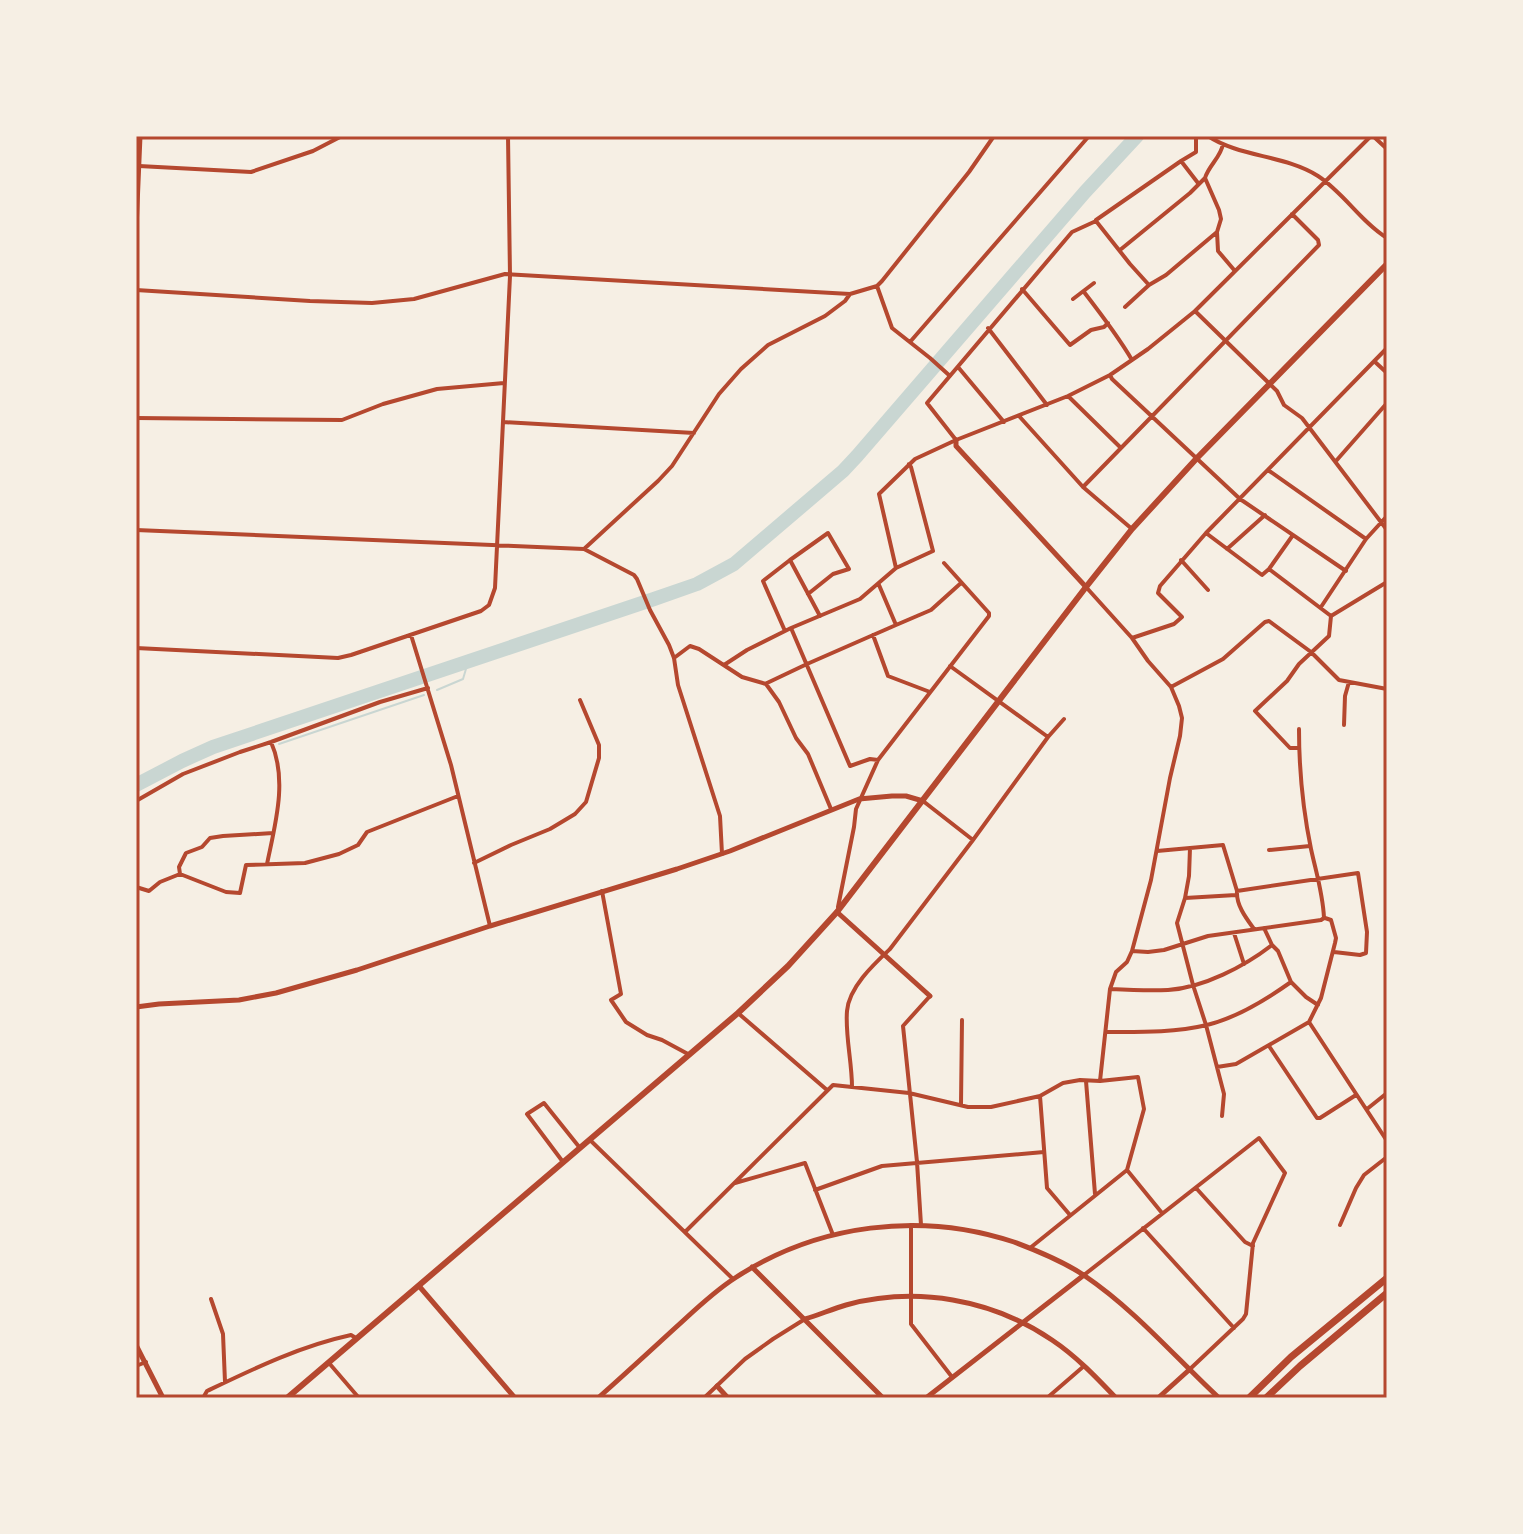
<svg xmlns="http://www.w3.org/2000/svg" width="1523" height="1534" font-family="'Libre Baskerville',serif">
	<rect width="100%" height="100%" fill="#f6efe4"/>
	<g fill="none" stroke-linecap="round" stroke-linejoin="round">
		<path stroke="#c9d6d2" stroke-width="2" d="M437 690 463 679 468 662
			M279 744 424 695"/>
		<path stroke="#c9d6d2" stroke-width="14" d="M136 785 182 761 213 747 654 599 697 584 734 564 843 471 857 456 1085 192 1137 136"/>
		<path stroke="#b5482f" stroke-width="4" d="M1208 136C1239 157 1285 155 1318 176 1344 193 1361 222 1387 238
			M1373 136 1387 149
			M1181 161 1196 152V137L1202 136
			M139 166 251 172 313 151 342 136
			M1096 220 1181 161 1198 183
			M1217 232 1221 219 1219 210 1205 178C1209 165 1221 157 1223 144
			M1120 250 1190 193 1205 178
			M877 286 892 328 930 358 950 376
			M1022 289 1070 345 1091 330 1104 327 1108 323
			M136 290 310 301 372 303 414 299 505 274 850 294 877 286 882 281 969 172 994 136
			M1084 292C1101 314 1118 336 1132 360
			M1073 299 1094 283
			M1125 307 1149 285 1166 275 1217 232 1218 251 1235 271
			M1195 311 1277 391 1284 405 1302 418 1387 530
			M988 328 1047 405
			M910 342 1089 136
			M1374 361 1387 373
			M958 367 1004 422
			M1110 375 1112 379 1240 499 1346 571
			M1068 396 1121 448
			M1019 416 1083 487 1132 529
			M136 418 342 420 383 404 437 389 504 383
			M503 422 694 433
			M956 440 927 403 1072 232 1096 221 1130 264 1149 285
			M1336 461 1387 403
			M1268 470 1366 539
			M1083 487 1319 245 1318 240 1292 214
			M136 530 584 549 634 575 637 579 650 610 669 645 674 658 678 685 720 816 722 854
			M1293 535 1269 569 1262 575 1206 533 1387 348
			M584 549 658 481 672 466 719 394 741 369 768 345 825 316 845 301 850 294
			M1227 549 1265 515
			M1181 560 1208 590
			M896 568 879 494 915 459 956 440 1068 396 1110 375 1148 349 1195 311 1371 136
			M1269 569 1331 616
			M879 585 896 625 931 610 961 583
			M1086 587 1132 638 1148 661 1171 687 1179 706 1182 718 1180 736 1170 778 1151 880 1132 951 1127 962 1116 972 1110 989 1100 1081
			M808 594 833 574 849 569 828 533 790 560 820 616
			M1321 607 1366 539 1387 516
			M791 628 850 766 870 759 878 760
			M785 631 763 581 790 560
			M411 635 451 765 490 926
			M873 635 888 676 930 692
			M1132 638 1174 624 1182 617 1158 593 1160 586 1206 533
			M136 648 338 658 351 655 481 611 489 605 495 588 510 276 508 136
			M674 658 690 646 699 649 742 677 766 684 779 702 796 738 808 754 831 809
			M724 665 747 650 791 628 860 599 896 568 933 551 911 467 909 464
			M950 666 1048 737
			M767 683 807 664 896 625
			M1171 687 1223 659 1265 622 1269 621 1311 652 1339 680 1387 689
			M1344 725 1345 696 1349 682
			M1299 748H1290L1255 711 1287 681 1299 664 1329 636 1331 616 1387 582
			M136 801 183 774 240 752 271 742 380 702 428 688
			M923 801 973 840
			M1190 848 1189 876 1185 898 1177 923 1193 985 1206 1025 1224 1094 1222 1116
			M1269 850 1310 846
			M1157 851 1223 845 1237 891C1236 905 1246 918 1254 929
			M474 863 511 845 550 829 575 814 586 802 599 758V745L580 700
			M267 864C275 825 288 780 271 742
			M180 874 179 867 186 853 202 847 210 838 223 836 273 833
			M136 887 149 891 160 882 180 874 226 892 240 893 246 865 305 863 339 854 358 845 367 832 458 796
			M602 891 621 994 611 1000 626 1022 647 1035 662 1040 688 1054
			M1237 891 1358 873 1367 932 1366 953 1360 955 1334 952
			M1185 898 1236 895
			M838 907 854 827 856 809 878 760 989 616V613L944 563
			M1264 928 1272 945 1278 951 1291 982 1306 997 1318 1005
			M1234 933 1244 964
			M1132 951 1148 952 1164 950 1208 936 1321 920 1324 918C1323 894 1316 872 1311 849 1303 810 1299 768 1299 729
			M1110 989C1129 990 1149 991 1168 990 1203 988 1245 966 1272 945
			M738 1013 827 1090
			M1309 1022 1387 1141
			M1106 1032C1139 1032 1173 1033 1207 1025 1236 1018 1267 999 1291 982
			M1269 1046 1317 1118H1320L1356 1095
			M1217 1067 1236 1064 1309 1022 1321 998 1335 943 1336 938 1331 920 1325 918
			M1086 1081 1095 1194
			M852 1087C852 1062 845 1035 847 1011 849 987 874 964 890 949L973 840 1048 737 1064 719
			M1040 1096 1047 1188 1070 1215
			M961 1104 962 1020
			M1367 1109 1387 1093
			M590 1140 733 1279
			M563 1162 527 1114 544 1103 580 1148
			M1127 1170 1162 1213
			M735 1183 805 1163 833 1235
			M1196 1188 1245 1242 1253 1246
			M815 1190 882 1166 1044 1152
			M911 1225V1324L952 1377
			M921 1225 917 1162 903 1026 930 996
			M1340 1225 1356 1188 1364 1175 1387 1157
			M1143 1228 1234 1328
			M685 1232 833 1085 909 1093 968 1107H991L1040 1096 1063 1083 1080 1080 1100 1081 1138 1077 1144 1109 1127 1170 1030 1248
			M1084 1275 1259 1138 1285 1173 1253 1243 1246 1314 1243 1319 1189 1370
			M211 1299 223 1334 225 1382
			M329 1363 359 1398
			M136 1366 146 1362
			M203 1398 207 1391C253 1369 300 1346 351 1335L356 1338
			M704 1398 745 1359 773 1339 805 1319
			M1047 1398 1084 1366"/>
		<path stroke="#b5482f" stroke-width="5" d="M136 229 140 136
			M956 440V446L1086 587
			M837 912 930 996
			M136 1007 159 1004 239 1000 276 993 357 970 490 926 677 869 730 851 859 799 892 796H906L923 801
			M752 1267 883 1398
			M419 1286 515 1398
			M805 1319C819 1315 832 1309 846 1305 916 1286 992 1299 1052 1340 1076 1356 1096 1377 1116 1398
			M136 1345 163 1398
			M717 1386 728 1398
			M598 1398C624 1375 649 1352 674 1329 694 1311 713 1292 735 1278 817 1224 921 1211 1014 1242 1038 1251 1063 1261 1085 1276 1135 1310 1175 1357 1219 1398
			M926 1398 1084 1275
			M1158 1398 1189 1370"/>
		<path stroke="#b5482f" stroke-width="6" d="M287 1398 738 1013 788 966 837 912 1086 587 1132 529 1197 458 1387 264"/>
		<path stroke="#b5482f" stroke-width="7" d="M1249 1398 1291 1357 1387 1278
			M1266 1398 1300 1366 1387 1293"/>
	</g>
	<rect width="1523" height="1534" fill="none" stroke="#f6efe4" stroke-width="276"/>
	<rect x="138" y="138" width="1247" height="1258" fill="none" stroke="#b5482f" stroke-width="3"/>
</svg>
